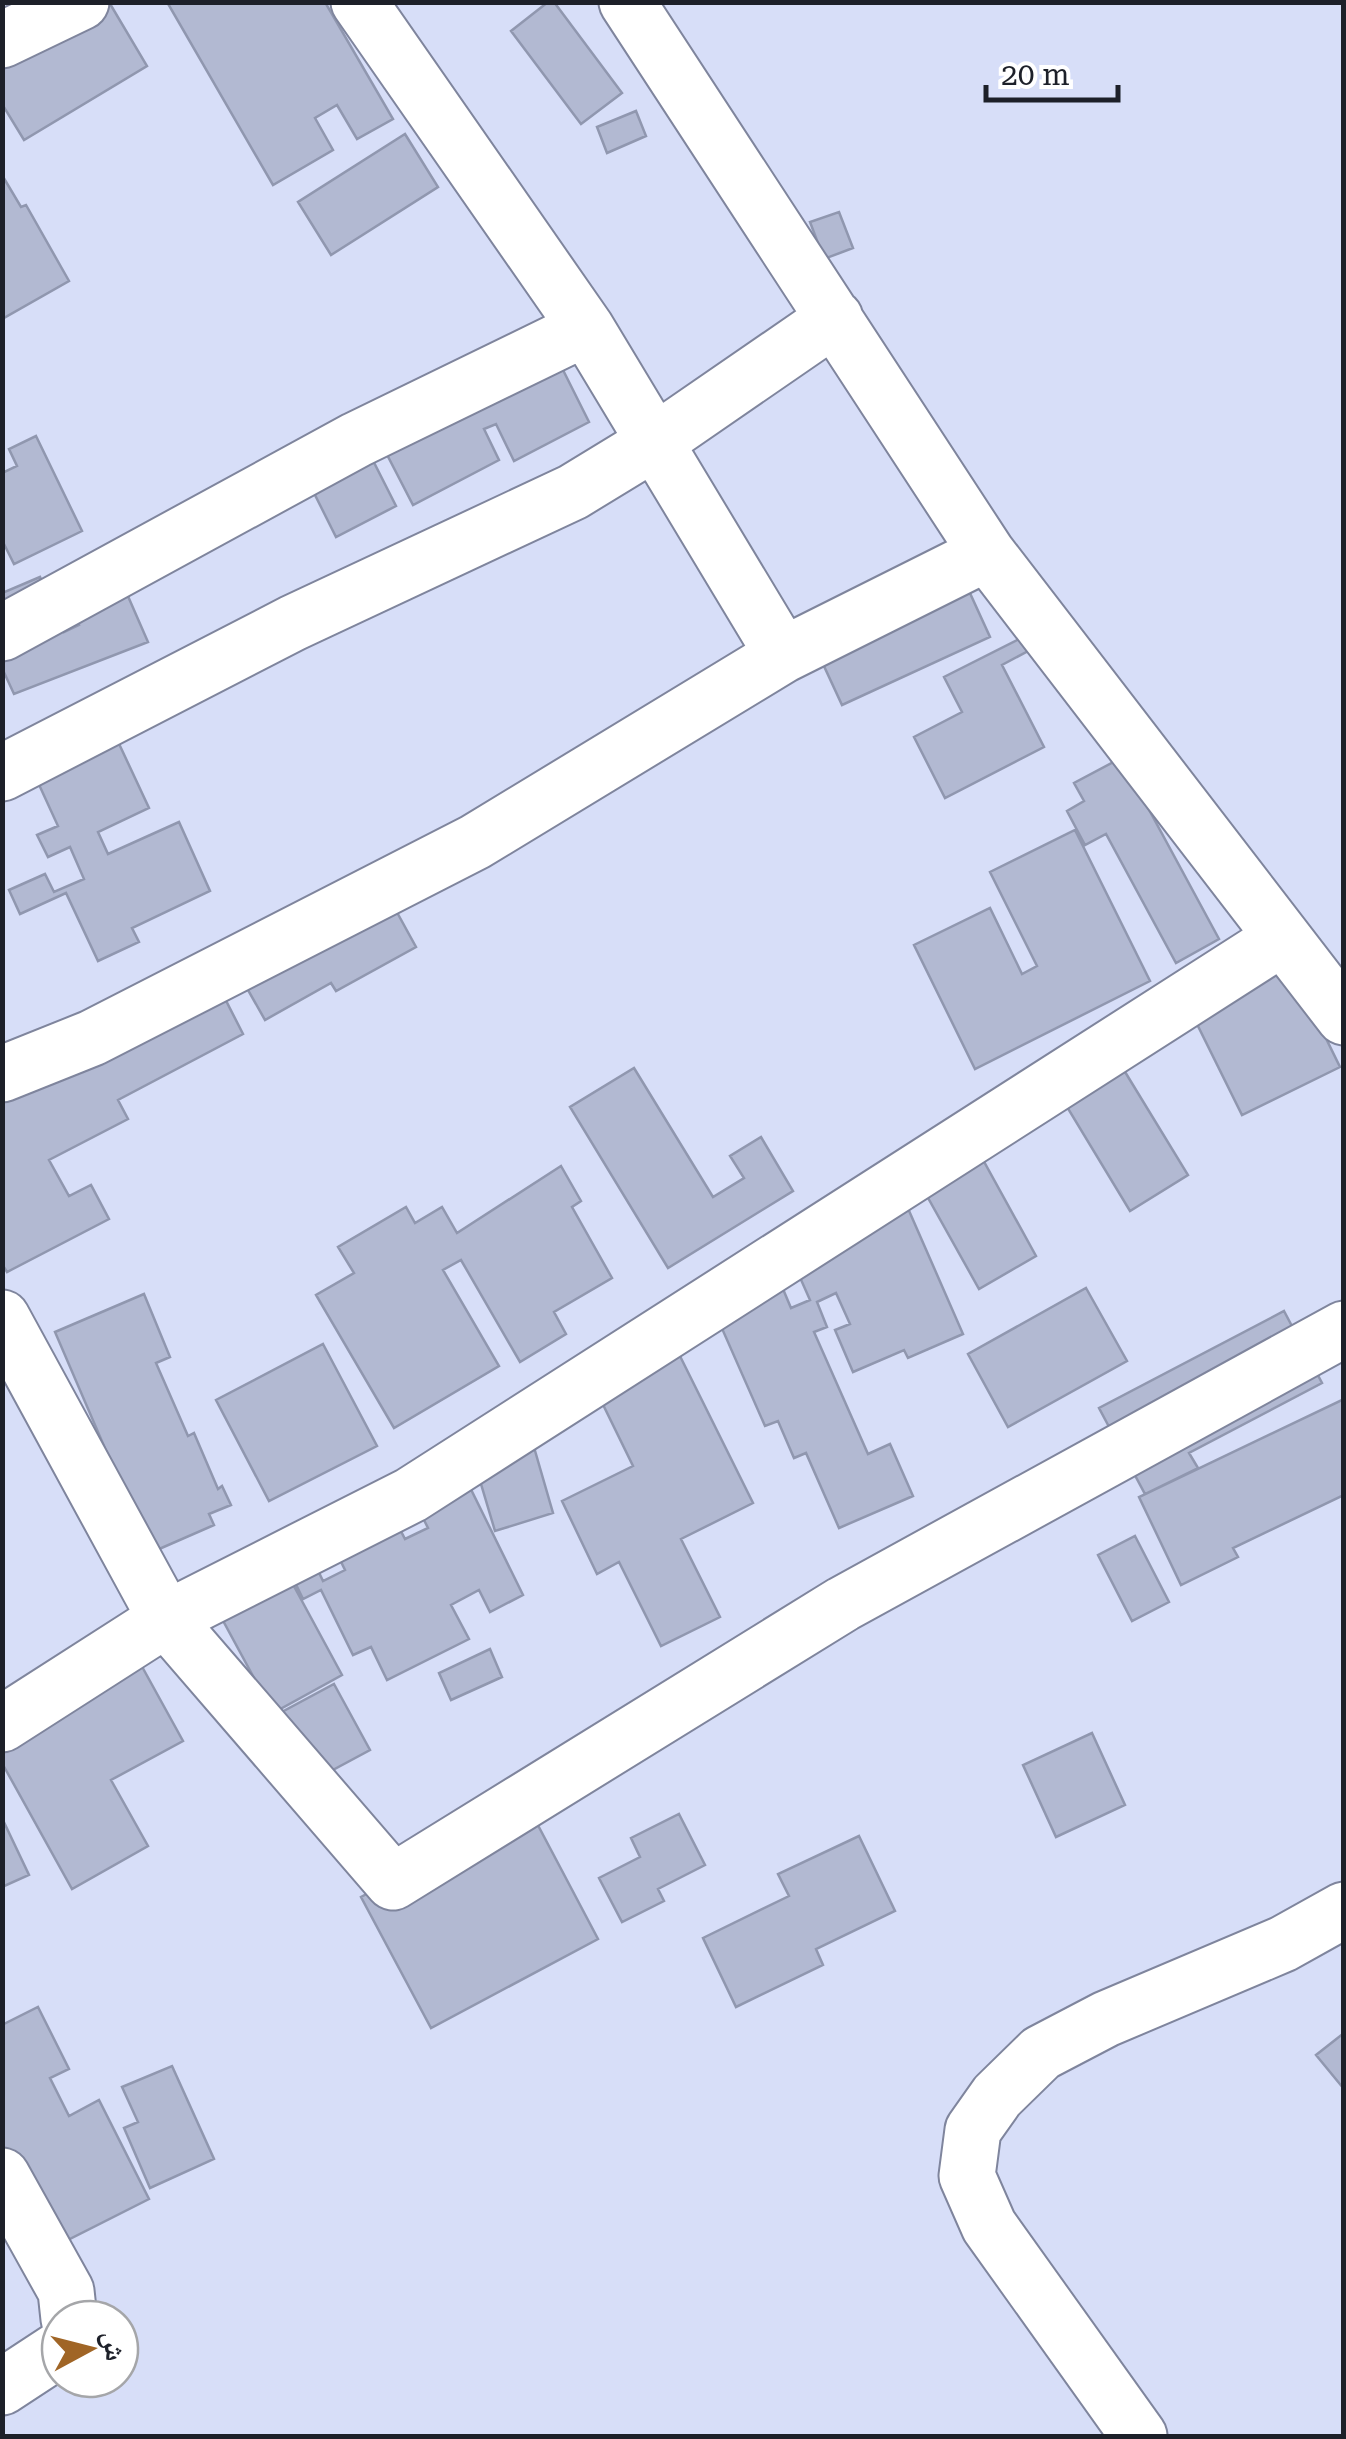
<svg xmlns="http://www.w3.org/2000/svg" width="1346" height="2439" font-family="'Roboto Serif','Noto Naskh Arabic',serif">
	<rect width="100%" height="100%" fill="#d7def8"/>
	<path fill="#b2b9d2" stroke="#9097af" stroke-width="2.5" d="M66 2H109L147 66 24 140 2 104V41Z
		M167 2H325L393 119 357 139 337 105 315 118 333 150 273 185Z
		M548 2H554L622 93 581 124 511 31Z
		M636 111 646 136 607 153 597 127Z
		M405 134 438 187 331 255 298 202Z
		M2 175 21 207 26 205 69 281 2 319Z
		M839 212 853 248 824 259 810 222Z
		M550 344 589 422 514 461 496 424 484 429 499 460 413 505 366 414Z
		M355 425 396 506 336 537 295 455Z
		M36 436 82 531 14 564 2 540V473L17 466 9 449Z
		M110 555 148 642 14 694 2 668V593L40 577 64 632 79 625 58 578Z
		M953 556 990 637 842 705 805 625Z
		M1023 637 1030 650 1002 665 1044 747 945 798 914 737 962 712 944 677Z
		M100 703 149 808 98 832 108 854 179 822 210 891 132 928 139 942 98 961 66 893 20 914 9 890 45 874 54 892 84 879 70 847 48 857 37 835 58 826 19 741Z
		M1121 758 1219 939 1176 963 1106 834 1085 845 1067 811 1084 801 1074 783Z
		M1075 830 1150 981 975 1069 914 945 990 908 1022 974 1037 966 990 872Z
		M382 885 416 947 336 991 331 983 265 1020 235 967Z
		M1290 965 1340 1067 1242 1115 1192 1014Z
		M215 979 243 1034 118 1100 128 1119 49 1160 69 1196 91 1185 109 1219 7 1272 2 1264V1089Z
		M1119 1062 1188 1175 1130 1211 1061 1097Z
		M634 1068 713 1197 744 1178 730 1156 761 1137 793 1191 668 1268 570 1107Z
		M971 1138 1036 1256 979 1289 913 1171Z
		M561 1166 581 1201 572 1207 612 1278 554 1312 566 1334 520 1362 461 1260 443 1270 499 1366 394 1428 316 1295 354 1273 338 1247 406 1207 415 1223 442 1207 457 1233Z
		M903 1197 963 1334 908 1358 904 1350 853 1372 835 1330 850 1324 836 1293 817 1302 827 1327 814 1332 868 1454 890 1444 913 1496 839 1528 806 1453 794 1458 778 1421 765 1426 709 1299 775 1270 791 1308 810 1300 787 1248Z
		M1086 1288 1127 1361 1008 1427 968 1354Z
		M144 1294 170 1357 156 1363 188 1436 194 1433 218 1489 222 1486 231 1505 209 1514 214 1525 150 1553 55 1332Z
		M1284 1311 1322 1383 1189 1453 1198 1468 1145 1494 1099 1408Z
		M672 1340 753 1503 681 1539 720 1617 661 1646 619 1562 597 1574 562 1501 633 1466 591 1380Z
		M323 1344 377 1446 269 1501 216 1400Z
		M1344 1399V1495L1233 1548 1238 1557 1181 1585 1139 1497Z
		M529 1430 553 1513 495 1531 470 1447Z
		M457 1461 523 1595 490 1612 479 1590 451 1605 469 1639 387 1680 371 1647 353 1655 321 1590 303 1599 290 1572 313 1560 323 1581 345 1570 328 1535 388 1506 405 1539 428 1528 407 1486Z
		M1135 1536 1169 1602 1132 1621 1098 1555Z
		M283 1566 342 1675 273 1713 214 1604Z
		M129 1643 183 1741 111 1780 148 1846 72 1889 2 1763V1713Z
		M490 1649 502 1677 451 1700 439 1673Z
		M334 1684 370 1750 316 1779 280 1713Z
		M1092 1733 1125 1805 1056 1837 1023 1765Z
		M522 1795 598 1939 431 2028 361 1897 441 1854Z
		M679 1814 705 1865 658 1889 664 1901 622 1922 599 1878 640 1857 631 1838Z
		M2 1818 29 1875 2 1887Z
		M859 1836 895 1911 816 1949 823 1965 736 2007 703 1938 789 1896 778 1874Z
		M38 2007 69 2069 50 2078 69 2116 99 2100 149 2199 36 2256 2 2191V2025Z
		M1344 2033V2089L1316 2055Z
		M172 2066 214 2159 150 2188 124 2128 138 2122 122 2087Z"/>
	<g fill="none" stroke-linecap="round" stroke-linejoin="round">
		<g stroke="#7f859d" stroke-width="59">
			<path id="minor" d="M359 2 586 328 783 655
				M627 2 987 553 1344 1017
				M2 40 81 2
				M2 633 356 440 586 328
				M2 773 293 623 573 492 655 442 835 318
				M2 1074 92 1038 475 842 783 655 987 553
				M2 1318 166 1619 393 1882 843 1604 1344 1329
				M2 1724 166 1619 411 1495 1282 938
				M2 2176 66 2291 69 2319
				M2 2387 60 2349
				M1139 2436 989 2226 967 2176 973 2130 997 2096 1041 2053 1106 2019 1283 1944 1344 1910"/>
		</g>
		<use href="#minor" stroke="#fff" stroke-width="55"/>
	</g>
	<rect width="1346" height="2439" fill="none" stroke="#1d2029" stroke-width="10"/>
	<g transform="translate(90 2349) rotate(83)"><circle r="48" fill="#ffffff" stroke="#a5a6a9" stroke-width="2.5"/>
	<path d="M0-8L18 38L0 25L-18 38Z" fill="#a06526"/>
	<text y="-15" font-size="28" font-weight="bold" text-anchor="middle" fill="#1d2029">ش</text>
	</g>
	<path d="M986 85v15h132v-15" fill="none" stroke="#1d2029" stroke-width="5"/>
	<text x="1001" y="85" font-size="30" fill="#1d2029" stroke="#ffffff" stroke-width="8" paint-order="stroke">20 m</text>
</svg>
